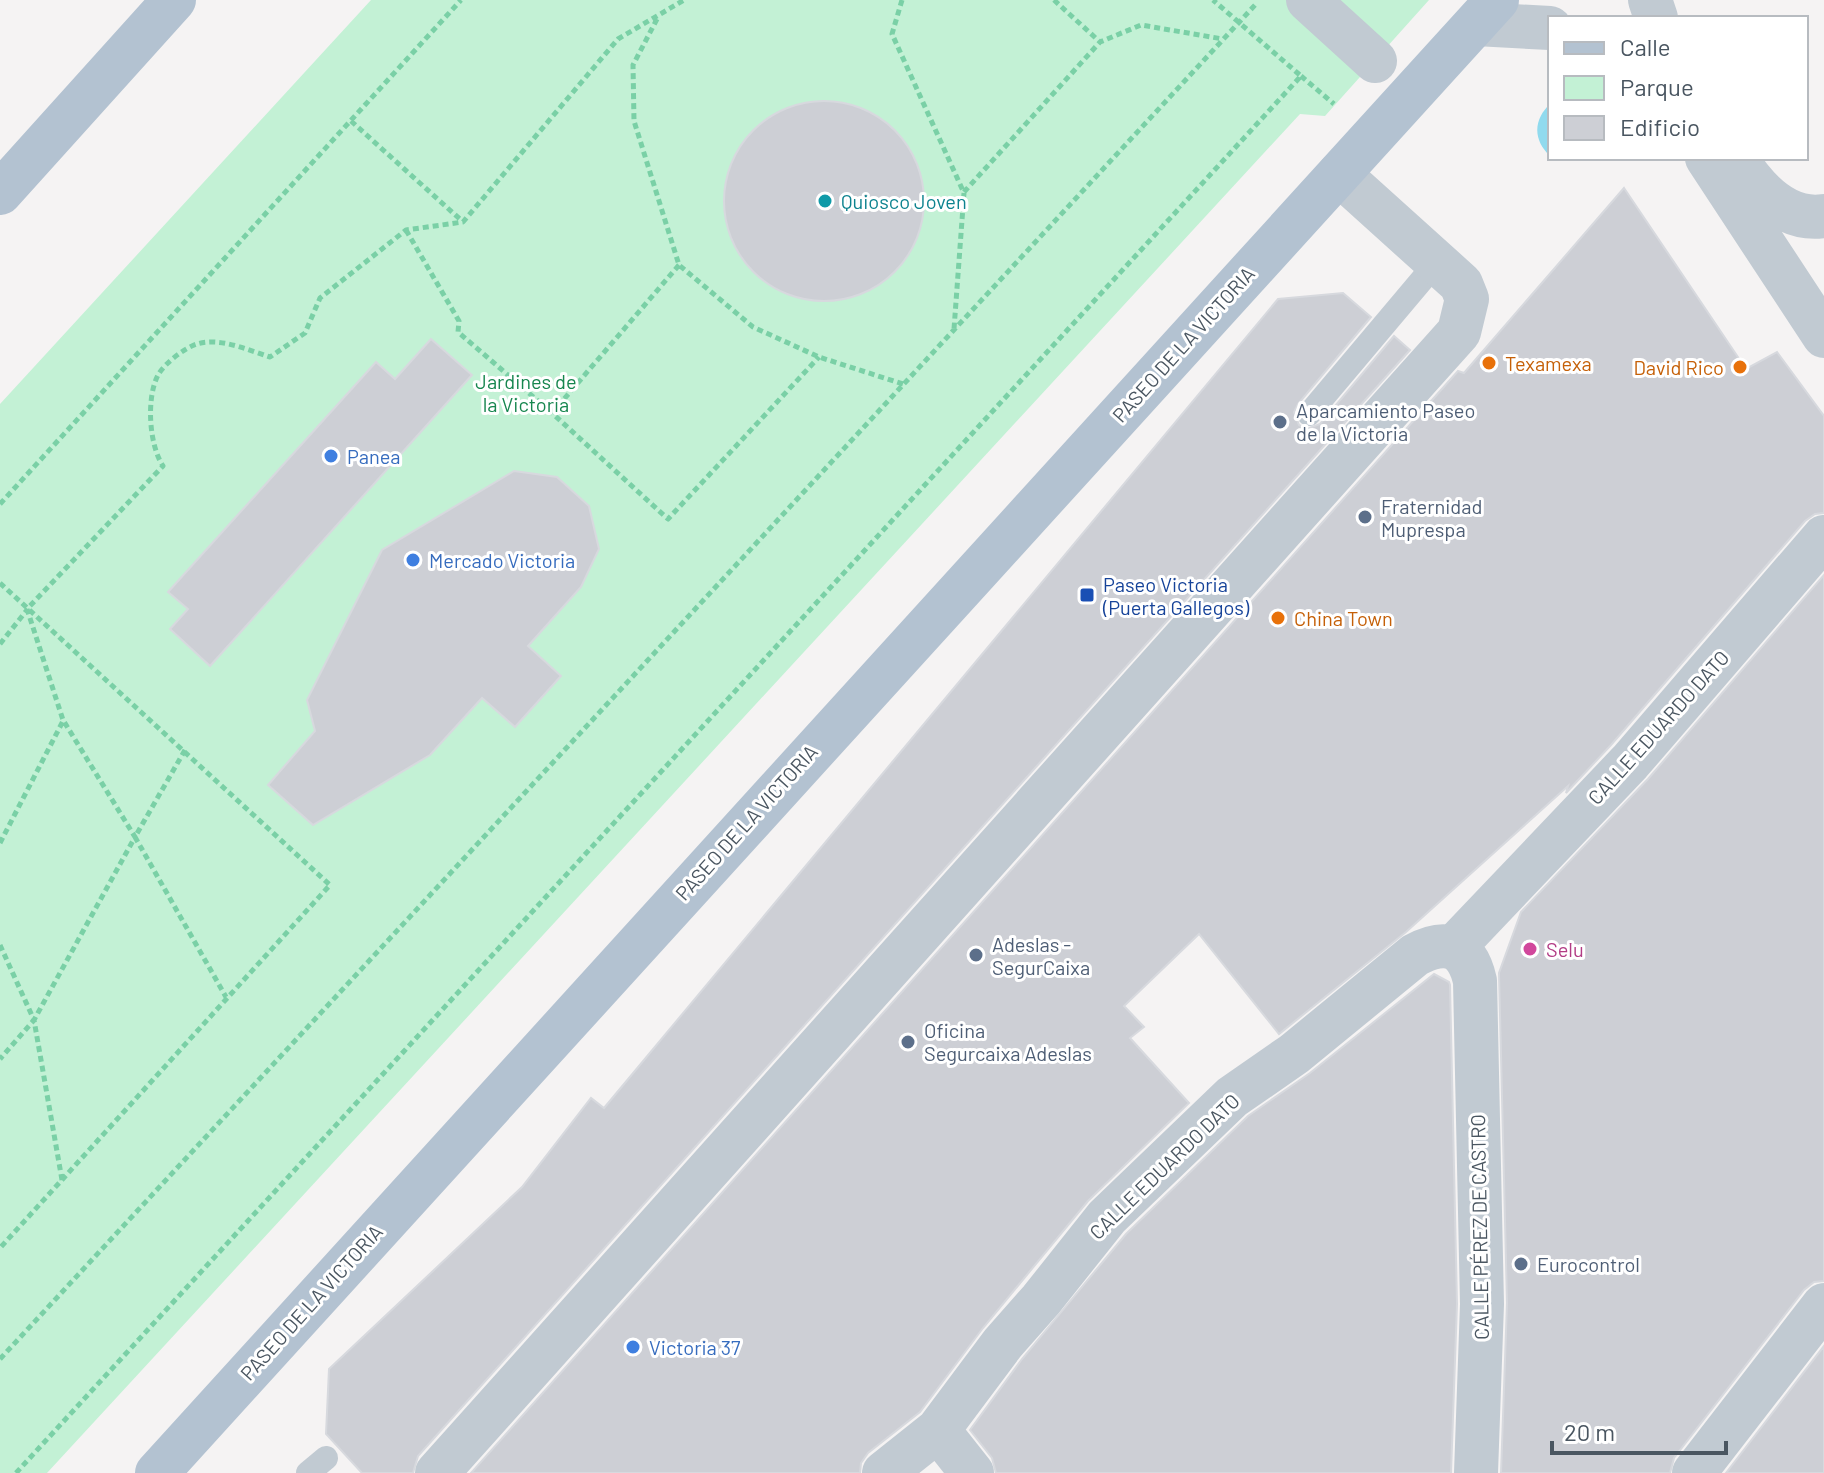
<svg xmlns="http://www.w3.org/2000/svg" width="1824" height="1473" font-family="Barlow,sans-serif">
	<rect width="100%" height="100%" fill="#f5f3f3"/>
	<path fill="#c3f1d5" d="M371 0H1429L1325 116 1300 114 47 1473H0V404Z"/>
	<path fill="#90daee" d="M1550 104V156C1533 140 1533 120 1550 104Z"/>
	<path fill="#cdcfd5" stroke="#d7d9de" stroke-width="2" d="M724 201a100 100 0 1 1 200 0a100 100 0 1 1-200 0Z
		M1624 188 1746 369 1777 352 1824 416V513L1815 514 1805 521 1611 745 1566 793 1568 786 1406 932 1279 1034 1199 934 1124 1006 1144 1027 1130 1038 1189 1103 1088 1201 983 1328 920 1412 868 1453 861 1463 860 1473H471L1458 371 1464 373Z
		M1343 293 1371 317 1298 404 1294 412 1299 425 1307 429 1320 424 1394 336 1410 350 418 1456 413 1473H362L326 1434 329 1369 522 1187 591 1098 604 1108 1278 299Z
		M431 339 472 375 210 666 170 629 188 609 168 592 376 362 395 379Z
		M514 471 557 477 589 506 599 549 581 587 528 646 561 676 515 727 482 698 430 755 313 825 268 785 315 731 307 700 382 550Z
		M1824 575V1281L1814 1282 1804 1290 1674 1458 1670 1473H1501L1507 1303 1499 973 1521 912 1648 779Z
		M1434 974 1449 982 1450 985 1457 1304 1451 1473H996L992 1458 970 1430 1022 1359 1126 1234 1248 1116 1310 1073Z
		M1824 1346V1473H1726Z"/>
	<g fill="none" stroke-linecap="round" stroke-linejoin="round">
		<path stroke="#7ad0a6" stroke-width="5" stroke-dasharray="6 4" stroke-linecap="butt" d="M902 0 892 34 964 193 954 329
			M1054 0 1100 42 1141 25 1223 39
			M657 19 633 65 634 121 679 265 753 327 819 357 903 384
			M1301 76 1334 104
			M351 121 462 221
			M964 192 1100 42
			M406 230 459 321 458 332 552 413
			M679 265 552 413 668 519 819 357
			M0 504 461 0
			M0 583 330 885 0 1248
			M0 644 27 610
			M185 750 135 837 226 997
			M0 843 63 721
			M0 945 34 1020 0 1059
			M62 1180 34 1020 135 837 63 720 27 609 163 466C149 445 146 398 158 375 164 364 184 348 197 344 220 337 248 350 270 357L305 333 320 298 406 230 463 222 618 39 684 0
			M0 1359 1256 4
			M16 1473 1301 76 1213 0"/>
		<path stroke="#c1cad2" stroke-width="24" d="M1309 414 1437 262
			M308 1473 326 1458"/>
		<path stroke="#c1cad2" stroke-width="44" d="M1308 0 1375 61
			M1650 0 1656 18
			M1476 24 1550 28
			M1707 158 1824 336
			M1736 158C1755 188 1784 222 1824 216
			M1454 947 1630 762 1824 537
			M938 1430 972 1473
			M437 1473 1459 332 1467 299 1461 284 1339 174
			M884 1473 938 1430 1003 1343 1041 1300 1107 1217 1232 1097 1294 1054 1415 955C1446 938 1467 945 1475 981L1482 1304 1476 1473
			M1694 1473 1824 1305"/>
		<path stroke="#b3c2d1" stroke-width="44" d="M0 193 174 0
			M157 1473 1497 0"/>
	</g>
	<circle fill="#0f9aa8" stroke="#fff" stroke-width="3" cx="825" cy="201" r="8"/>
	<g fill="#e8710a" stroke="#fff" stroke-width="3">
		<circle cx="1489" cy="363" r="8"/>
		<circle cx="1740" cy="367" r="8"/>
		<circle cx="1278" cy="618" r="8"/>
	</g>
	<g fill="#5c6f8a" stroke="#fff" stroke-width="3">
		<circle cx="1280" cy="422" r="8"/>
		<circle cx="1365" cy="517" r="8"/>
		<circle cx="976" cy="955" r="8"/>
		<circle cx="908" cy="1042" r="8"/>
		<circle cx="1521" cy="1264" r="8"/>
	</g>
	<g fill="#3f7fe0" stroke="#fff" stroke-width="3">
		<circle cx="331" cy="456" r="8"/>
		<circle cx="413" cy="560" r="8"/>
		<circle cx="633" cy="1347" r="8"/>
	</g>
	<rect fill="#1a4fb4" stroke="#fff" stroke-width="3" x="1079" y="587" width="16" height="16" rx="4"/>
	<circle fill="#d1479c" stroke="#fff" stroke-width="3" cx="1530" cy="949" r="8"/>
	<g text-anchor="middle" dominant-baseline="central" stroke-width="6" stroke-linejoin="round" paint-order="stroke">
		<g font-size="20" fill="#0d838f" stroke="#fff" text-anchor="start">
			<text x="841" y="201">Quiosco Joven</text>
		</g>
		<g font-size="20" fill="#4a5661" stroke="#fff">
			<text transform="translate(1183 344) rotate(-48)">PASEO DE LA VICTORIA</text>
			<text transform="translate(1658 727) rotate(-48)">CALLE EDUARDO DATO</text>
			<text transform="translate(746 822) rotate(-48)">PASEO DE LA VICTORIA</text>
			<text transform="translate(1164 1166) rotate(-44)">CALLE EDUARDO DATO</text>
			<text transform="translate(1479 1227) rotate(-91)">CALLE PÉREZ DE CASTRO</text>
			<text transform="translate(311 1302) rotate(-48)">PASEO DE LA VICTORIA</text>
		</g>
		<g font-size="20" fill="#c56008" stroke="#fff" text-anchor="start">
			<text x="1505" y="363">Texamexa</text>
			<text x="1724" y="367" text-anchor="end">David Rico</text>
			<text x="1294" y="618">China Town</text>
		</g>
		<g font-size="20" fill="#17864f" stroke="#fff">
			<text x="526" y="381">Jardines de<tspan x="526" dy="23">la Victoria</tspan></text>
		</g>
		<g font-size="20" fill="#4e5e75" stroke="#fff" text-anchor="start">
			<text x="1296" y="410">Aparcamiento Paseo<tspan x="1296" dy="23">de la Victoria</tspan></text>
			<text x="1381" y="506">Fraternidad<tspan x="1381" dy="23">Muprespa</tspan></text>
			<text x="992" y="944">Adeslas -<tspan x="992" dy="23">SegurCaixa</tspan></text>
			<text x="924" y="1030">Oficina<tspan x="924" dy="23">Segurcaixa Adeslas</tspan></text>
			<text x="1537" y="1264">Eurocontrol</text>
		</g>
		<g font-size="20" fill="#366cbe" stroke="#fff" text-anchor="start">
			<text x="347" y="456">Panea</text>
			<text x="429" y="560">Mercado Victoria</text>
			<text x="649" y="1347">Victoria 37</text>
		</g>
		<g font-size="20" fill="#164399" stroke="#fff" text-anchor="start">
			<text x="1103" y="584">Paseo Victoria<tspan x="1103" dy="23">(Puerta Gallegos)</tspan></text>
		</g>
		<g font-size="20" fill="#b23c85" stroke="#fff" text-anchor="start">
			<text x="1546" y="949">Selu</text>
		</g>
	</g>
	<rect x="1548" y="16" width="260" height="144" fill="#ffffff" stroke="#b7bbc0" stroke-width="2"/>
	<rect x="1564" y="42" width="40" height="12" fill="#b3c2d1" stroke="#b7bbc0" stroke-width="2"/>
	<text x="1620" y="56" font-size="24" fill="#4a5661">Calle</text>
	<rect x="1564" y="76" width="40" height="24" fill="#c3f1d5" stroke="#b7bbc0" stroke-width="2"/>
	<text x="1620" y="96" font-size="24" fill="#4a5661">Parque</text>
	<rect x="1564" y="116" width="40" height="24" fill="#cdcfd5" stroke="#b7bbc0" stroke-width="2"/>
	<text x="1620" y="136" font-size="24" fill="#4a5661">Edificio</text>
	<path d="M1552 1441v12h174v-12" fill="none" stroke="#4a5661" stroke-width="4"/>
	<text x="1564" y="1441" font-size="24" fill="#4a5661" stroke="#ffffff" stroke-width="6" paint-order="stroke">20 m</text>
</svg>
